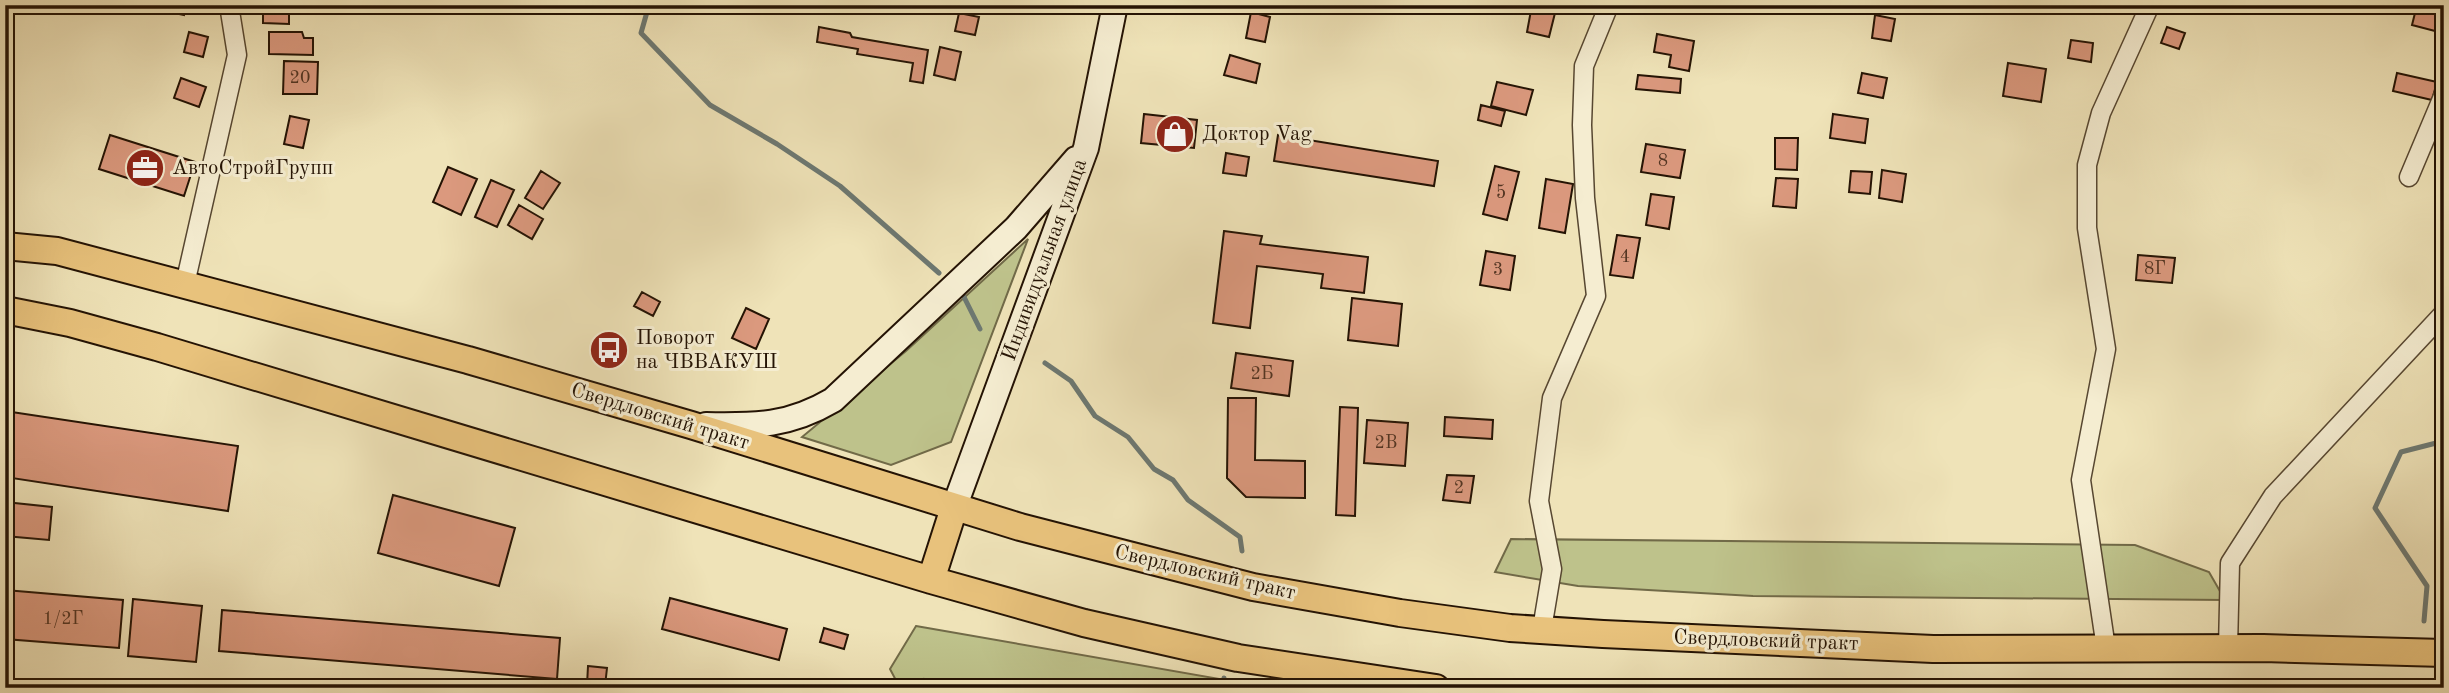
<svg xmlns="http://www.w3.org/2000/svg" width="2449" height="693" font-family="'Old Standard TT',serif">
	<rect width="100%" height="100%" fill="#efe3b8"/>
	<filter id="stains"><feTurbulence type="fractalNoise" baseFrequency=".00286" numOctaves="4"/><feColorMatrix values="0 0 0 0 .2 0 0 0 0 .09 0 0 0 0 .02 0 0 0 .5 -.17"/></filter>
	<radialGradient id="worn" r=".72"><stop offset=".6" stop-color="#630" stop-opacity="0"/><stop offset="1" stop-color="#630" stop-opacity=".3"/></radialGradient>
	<path fill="#bec28b" stroke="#716a48" stroke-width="2" d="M1028 239 951 442 891 465 802 437 906 351Z
		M1511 539 2135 545 2209 572 2225 600 1753 596 1578 586 1495 572Z
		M916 626 1254 685V688H968L924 679 919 688H900L890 669Z"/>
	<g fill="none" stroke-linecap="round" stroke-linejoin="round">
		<path stroke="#6d7871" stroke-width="5" d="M649 5 641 33 710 105 777 144 840 186 939 273
			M962 293 980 329
			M1045 363 1071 381 1095 416 1128 437 1154 469 1173 480 1188 500 1240 537 1242 551
			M2424 621 2427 586 2375 508 2401 452 2444 441
			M1223 688 1224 678"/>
	</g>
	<path fill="#db997e" stroke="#241304" stroke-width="2" d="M166 5H186L184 15 165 11Z
		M263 5H289V24L263 23Z
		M1532 5H1557L1549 37 1527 32Z
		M2417 5 2440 11 2435 31 2412 25Z
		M1251 12 1270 17 1265 42 1246 38Z
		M959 13 979 17 975 35 955 31Z
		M1875 15 1895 19 1891 41 1872 38Z
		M819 27 850 33 852 37 928 50 923 83 910 81 913 63 857 54 858 49 817 42Z
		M2167 27 2185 33 2179 49 2161 43Z
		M189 32 208 37 203 57 184 52Z
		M269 32H302L304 38H313V55L269 54Z
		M1657 34 1694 41 1689 71 1669 67 1671 55 1654 52Z
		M2071 40 2093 43 2091 62 2068 58Z
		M940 47 961 52 955 80 934 75Z
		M1230 55 1260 64 1256 83 1224 75Z
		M284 61 318 62 317 94H283Z
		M2008 63 2046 69 2041 102 2003 96Z
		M1862 73 1887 78 1883 98 1858 93Z
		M2397 73 2437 82 2432 100 2393 91Z
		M1638 75 1681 79 1680 93 1636 89Z
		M181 78 206 87 199 107 174 98Z
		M1497 82 1533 90 1526 115 1491 106Z
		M1481 105 1505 111 1501 126 1478 120Z
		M1144 114 1197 120 1194 148 1141 143Z
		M1833 114 1868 119 1865 143 1830 138Z
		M290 116 309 120 303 148 284 144Z
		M110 135 195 162 184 196 99 169Z
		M1278 135 1438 161 1434 186 1274 161Z
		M1775 138H1798L1797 170 1775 169Z
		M1646 144 1685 150 1680 178 1641 172Z
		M1226 153 1249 157 1246 176 1223 173Z
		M1495 166 1519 172 1507 220 1483 214Z
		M448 167 477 179 461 215 433 202Z
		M1882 170 1906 174 1902 202 1879 198Z
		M541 171 560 183 543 209 525 198Z
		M1851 171 1872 172 1870 194 1849 192Z
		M1776 178 1798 179 1796 208 1773 206Z
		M1546 179 1573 184 1565 233 1539 228Z
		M491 180 514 190 497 227 475 217Z
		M1651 194 1674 197 1669 229 1646 225Z
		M519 205 543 219 532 239 508 225Z
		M1224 231 1262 236 1260 244 1368 257 1364 293 1321 288 1323 274 1257 266 1250 328 1213 323Z
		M1617 235 1640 238 1633 278 1610 275Z
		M1486 251 1515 256 1510 290 1480 285Z
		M2138 255 2175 258 2172 283 2136 280Z
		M642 292 660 302 653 316 634 306Z
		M1352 298 1402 304 1398 346 1348 340Z
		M746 308 769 319 756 349 732 338Z
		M1236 353 1293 361 1289 396 1231 388Z
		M1228 398H1256L1255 460 1305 461V498L1246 497 1227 478Z
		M1340 407 1358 408 1355 516 1336 515Z
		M5 411 238 446 228 511 5 477Z
		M1445 417 1493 420 1492 439 1444 436Z
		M1367 420 1408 423 1405 466 1364 463Z
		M1447 475 1474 476 1470 503 1443 500Z
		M393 495 515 528 499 586 378 553Z
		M5 502 52 507 49 540 5 536Z
		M5 590 123 600 119 648 5 639Z
		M670 598 787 629 779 660 662 629Z
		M133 599 202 606 196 662 128 656Z
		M222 610 560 638 557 679 219 651Z
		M824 628 848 635 844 649 820 642Z
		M588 666 607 668 605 686 587 685Z"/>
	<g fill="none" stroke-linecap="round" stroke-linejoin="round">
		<g stroke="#574731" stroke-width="21">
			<path id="street" d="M2409 177 2444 94
				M185 284 237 55 229 5
				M1542 629 1552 569 1539 501 1552 398 1596 296 1585 198 1582 125 1584 66 1609 5
				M2106 648 2081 480 2106 349 2087 228V165L2101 113 2150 5
				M2228 648 2230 563 2273 496 2444 313"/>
		</g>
		<g stroke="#241304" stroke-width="28">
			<path id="secondary" d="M706 425C756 426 789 426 833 400L1016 228 1076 159
				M954 508 1086 148 1115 5"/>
		</g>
		<g stroke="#241304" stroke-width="30">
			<path id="primary" d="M5 246 57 251 468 360 691 425 1020 527 1253 587 1400 613 1510 628 1603 634 1933 649 2263 648 2444 653
				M5 310 70 323 157 347 931 580 1084 623 1238 658 1436 688
				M931 580 954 508"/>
		</g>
		<use href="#street" stroke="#f5edd1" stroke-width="18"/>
		<use href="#secondary" stroke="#f5edd1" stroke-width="24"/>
		<use href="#primary" stroke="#e8c27c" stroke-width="26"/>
	</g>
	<defs>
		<g id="shop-disc" transform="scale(2.0125)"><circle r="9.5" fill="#8f2418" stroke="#f5edd1"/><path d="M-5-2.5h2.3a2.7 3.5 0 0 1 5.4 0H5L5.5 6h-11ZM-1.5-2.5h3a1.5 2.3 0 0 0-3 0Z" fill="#fff"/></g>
		<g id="office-disc" transform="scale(2.0125)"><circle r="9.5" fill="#8f2418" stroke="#f5edd1"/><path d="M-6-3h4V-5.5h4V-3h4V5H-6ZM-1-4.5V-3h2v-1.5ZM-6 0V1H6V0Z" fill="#fff"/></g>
		<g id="bus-disc" transform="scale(2.0125)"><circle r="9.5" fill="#8f2418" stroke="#f5edd1"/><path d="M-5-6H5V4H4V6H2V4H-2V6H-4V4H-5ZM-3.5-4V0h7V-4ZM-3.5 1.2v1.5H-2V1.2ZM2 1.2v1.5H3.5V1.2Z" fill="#fff"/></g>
	</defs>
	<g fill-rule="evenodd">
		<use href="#shop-disc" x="1175" y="134"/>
		<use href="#office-disc" x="145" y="168"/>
		<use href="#bus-disc" x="609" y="350"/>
	</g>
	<g text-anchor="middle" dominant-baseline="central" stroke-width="6" stroke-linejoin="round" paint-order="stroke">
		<g font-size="18" fill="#523422">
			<text x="300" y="78">20</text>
			<text x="1663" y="161">8</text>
			<text x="1501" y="193">5</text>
			<text x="1625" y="257">4</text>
			<text x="2155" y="269">8Г</text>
			<text x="1498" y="270">3</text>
			<text x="1262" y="374">2Б</text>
			<text x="1386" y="443">2В</text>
			<text x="1459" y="488">2</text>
			<text x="63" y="619">1/2Г</text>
		</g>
		<g font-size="21" fill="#241304" stroke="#f5edd1" text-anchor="start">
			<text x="1202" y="134">Доктор Vag</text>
			<text x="172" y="168">АвтоСтройГрупп</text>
			<text x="636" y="338">Поворот<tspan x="636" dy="24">на ЧВВАКУШ</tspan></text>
		</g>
		<g font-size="21" fill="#241304" stroke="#f5edd1">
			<text transform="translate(1045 260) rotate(-70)">Индивидуальная улица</text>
			<text transform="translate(660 417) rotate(17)">Свердловский тракт</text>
			<text transform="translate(1205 573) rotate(13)">Свердловский тракт</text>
			<text transform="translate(1766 641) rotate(2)">Свердловский тракт</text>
		</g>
	</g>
	<rect width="2449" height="693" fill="none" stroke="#efe3b8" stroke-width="28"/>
	<rect x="7" y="7" width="2435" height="679" fill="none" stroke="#241304" stroke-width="3.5"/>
	<rect x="14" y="14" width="2421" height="665" fill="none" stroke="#241304" stroke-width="2"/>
	<rect width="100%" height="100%" filter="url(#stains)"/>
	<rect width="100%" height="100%" fill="url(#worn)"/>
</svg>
